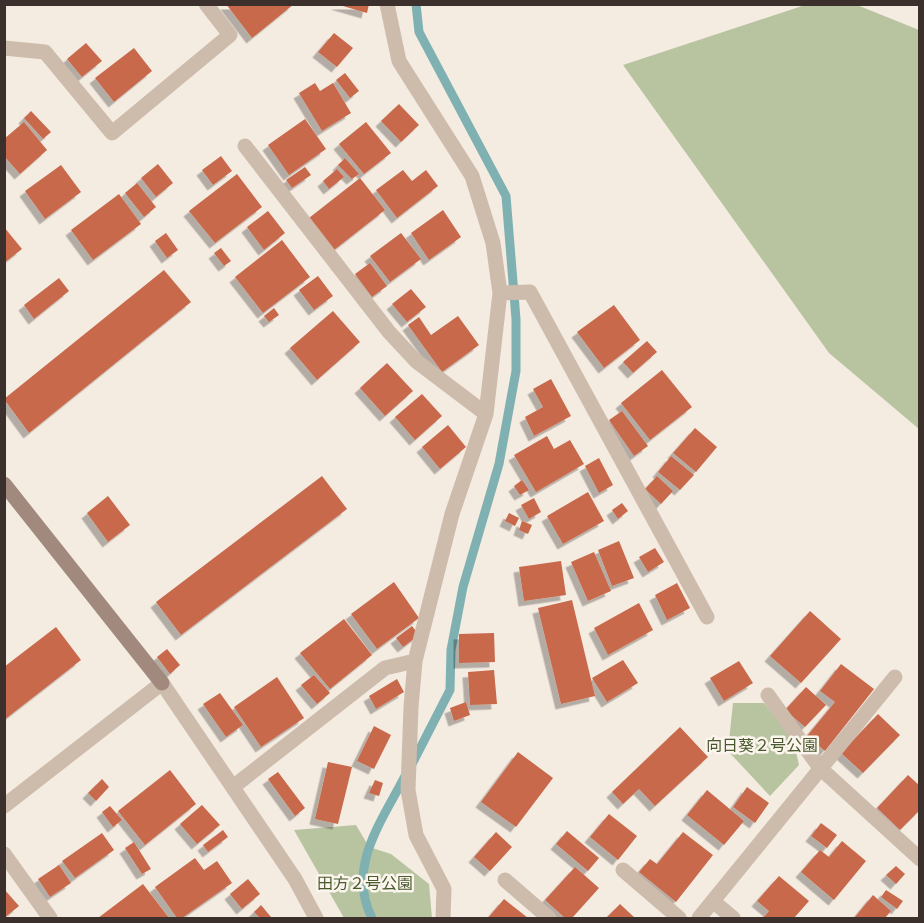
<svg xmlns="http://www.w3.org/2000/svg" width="924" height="923" font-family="'DejaVu Sans','Noto Sans JP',sans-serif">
	<defs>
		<filter id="shadow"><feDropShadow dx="-5.5" dy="5.5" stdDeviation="0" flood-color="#0004"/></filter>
	</defs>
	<rect width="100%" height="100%" fill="#f4ebe1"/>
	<path fill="#b8c4a0" d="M805 5H857L919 30V429L829 353 623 65Z
		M733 703H764L792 735 799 765 770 796 728 751Z
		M356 825 369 847 391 854 429 884 432 918H344L294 830Z"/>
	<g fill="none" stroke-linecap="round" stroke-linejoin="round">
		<path stroke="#7fb0b2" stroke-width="9" d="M412 764 450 690 451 650 463 587 499 464 516 371V319L506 196 419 32 416 4
			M372 918C346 867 382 821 405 776"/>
	</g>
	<path fill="#c8694b" filter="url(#shadow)" d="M226 4H294L252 38Z
		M336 4H369L367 13Z
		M334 33 353 48 337 67 318 52Z
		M86 43 102 61 82 77 67 59Z
		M134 48 152 71 114 102 95 78Z
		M345 73 359 91 350 98 336 80Z
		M315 83 320 91 333 83 351 113 322 131 299 93Z
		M399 104 419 125 401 142 381 121Z
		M31 111 51 132 43 139 24 118Z
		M305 119 326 149 289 175 268 145Z
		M24 122 47 150 20 174 4 156V139Z
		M366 122 391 153 364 174 339 144Z
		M221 156 232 171 213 185 202 170Z
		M345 158 359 174 352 179 338 165Z
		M158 164 173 183 156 197 141 178Z
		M61 165 81 192 45 219 25 191Z
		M305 167 311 175 292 188 286 180Z
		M337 169 344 177 329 189 323 181Z
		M403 170 412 181 426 170 438 186 397 218 376 190Z
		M237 174 262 207 215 243 189 211Z
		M360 178 385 210 334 250 309 218Z
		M137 183 156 207 144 217 125 193Z
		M119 194 141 224 93 260 71 230Z
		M443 210 461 237 429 260 411 233Z
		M268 211 285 233 264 250 247 227Z
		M4 227 22 249 4 263Z
		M166 233 178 250 167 258 155 241Z
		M401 233 421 259 390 282 370 256Z
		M282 240 310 277 263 313 235 277Z
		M221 248 231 261 224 266 214 253Z
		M370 263 387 286 372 297 355 274Z
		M164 270 191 302 29 433 4 399Z
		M318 276 333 296 314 310 299 290Z
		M59 278 69 291 34 319 24 305Z
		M411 289 426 307 407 322 392 304Z
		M614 305 640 340 604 368 577 332Z
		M274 308 279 315 269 322 264 316Z
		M333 311 360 342 317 380 290 348Z
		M458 316 479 345 442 372 408 325 419 317 431 335Z
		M647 341 657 352 633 373 623 362Z
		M387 363 413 391 385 416 360 388Z
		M662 370 692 407 650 440 621 403Z
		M551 379 571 416 534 436 525 417 543 407 533 389Z
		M422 394 442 416 415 440 395 417Z
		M622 411 648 446 634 456 609 420Z
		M448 425 466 447 440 469 422 447Z
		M695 428 717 447 696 472 673 453Z
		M547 436 554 449 570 440 584 464 536 492 514 455Z
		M671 456 694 475 680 490 658 472Z
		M599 458 613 485 599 493 585 466Z
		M322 476 347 509 181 635 156 602Z
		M657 476 673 491 661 504 645 489Z
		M522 480 529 490 520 495 514 486Z
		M588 492 604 521 563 544 547 516Z
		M108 496 130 525 108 542 87 513Z
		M534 498 541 512 529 519 521 505Z
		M622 503 628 511 618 519 612 510Z
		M509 513 519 518 515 526 505 521Z
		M522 521 532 525 528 534 519 530Z
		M619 541 634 578 612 586 598 550Z
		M655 548 664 562 648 572 639 557Z
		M594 552 611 591 588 601 571 562Z
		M561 561 566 595 524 601 519 567Z
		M394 582 419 618 377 649 351 614Z
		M677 583 690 608 667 620 655 595Z
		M572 600 595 696 561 704 538 608Z
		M639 603 653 630 608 655 594 628Z
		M810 611 841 639 801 683 770 656Z
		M344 619 372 655 330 689 300 653Z
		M412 626 419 635 403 647 396 638Z
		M56 627 81 660 4 720V667Z
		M494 633 495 662 459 663V634Z
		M167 649 180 665 170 674 157 657Z
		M623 660 638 683 607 702 592 678Z
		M739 661 753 683 724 701 710 678Z
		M841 664 874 689 825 751 807 736 835 702 820 691Z
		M494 670 497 704 470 705 468 672Z
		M314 675 330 693 317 704 301 685Z
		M277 677 304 718 261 747 234 707Z
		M397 679 404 692 376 709 369 696Z
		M806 687 826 705 805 727 785 710Z
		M220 693 243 725 226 737 203 704Z
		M466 702 470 715 454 721 450 708Z
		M878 714 900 735 863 773 841 753Z
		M374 726 391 735 374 769 357 761Z
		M680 727 708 757 655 806 639 789 623 804 612 792Z
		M518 752 553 778 516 827 481 802Z
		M328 762 352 767 338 824 315 819Z
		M170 770 196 804 145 845 118 811Z
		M278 772 305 808 295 816 268 779Z
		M908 775 920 786V810L900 830 877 808Z
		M102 779 109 787 96 801 88 793Z
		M375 780 383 783 379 796 369 793Z
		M747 787 769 803 755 823 733 807Z
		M707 790 744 821 724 845 687 815Z
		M202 805 220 825 197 844 180 824Z
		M110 806 122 820 113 827 102 812Z
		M609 814 637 836 618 860 590 837Z
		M821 823 837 835 827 848 811 836Z
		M223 830 228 837 208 852 203 845Z
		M567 831 599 858 588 871 556 844Z
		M496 832 512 847 490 871 474 857Z
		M683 832 713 855 676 902 639 872 650 859 657 864Z
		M102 833 114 850 75 878 62 861Z
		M842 841 866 861 834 900 801 872 820 850 829 857Z
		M134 842 151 869 142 874 125 848Z
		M195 858 204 870 217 861 232 883 182 918H177L155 887Z
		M59 865 71 883 50 897 38 879Z
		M896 866 905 874 896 884 886 875Z
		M575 867 599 888 572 918H565L545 900Z
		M779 876 809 901 794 918H763L769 911 757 901Z
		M248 879 260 894 242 909 230 894Z
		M143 884 169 918H98Z
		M4 889 19 906 4 918Z
		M886 890 903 901 897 909 881 897Z
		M873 895 891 911 885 918H857L855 917Z
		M504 899 528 918H488Z
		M620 904 635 918H606Z
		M261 905 271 917 269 918H260L254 912Z"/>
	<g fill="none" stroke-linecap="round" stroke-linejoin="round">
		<path stroke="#cdbbac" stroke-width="15" d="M387 4 399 61 472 176 493 243 500 293 486 414 452 514 415 661 411 707 408 790 416 835 444 889 443 918
			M4 48 45 52 112 133 230 35 206 4
			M245 146 389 332 416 361 486 414
			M500 293 530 292 707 617
			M768 695 820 768 920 859
			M233 787 385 668 415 661
			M4 806 162 683 295 879 316 918
			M4 854 50 918
			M623 870 679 918
			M505 880 549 918
			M714 902 733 918
			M699 918 895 677"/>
		<path stroke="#a18a7d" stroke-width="15" d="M4 484 162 683"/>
	</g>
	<g text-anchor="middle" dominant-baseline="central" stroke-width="5" stroke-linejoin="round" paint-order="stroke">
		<g font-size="16" fill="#4a5a2e" stroke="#fbf5ee">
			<text x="762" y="745">向日葵２号公園</text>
			<text x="365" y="883">田方２号公園</text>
		</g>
	</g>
	<rect width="924" height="923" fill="none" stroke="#3b302b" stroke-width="12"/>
</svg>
